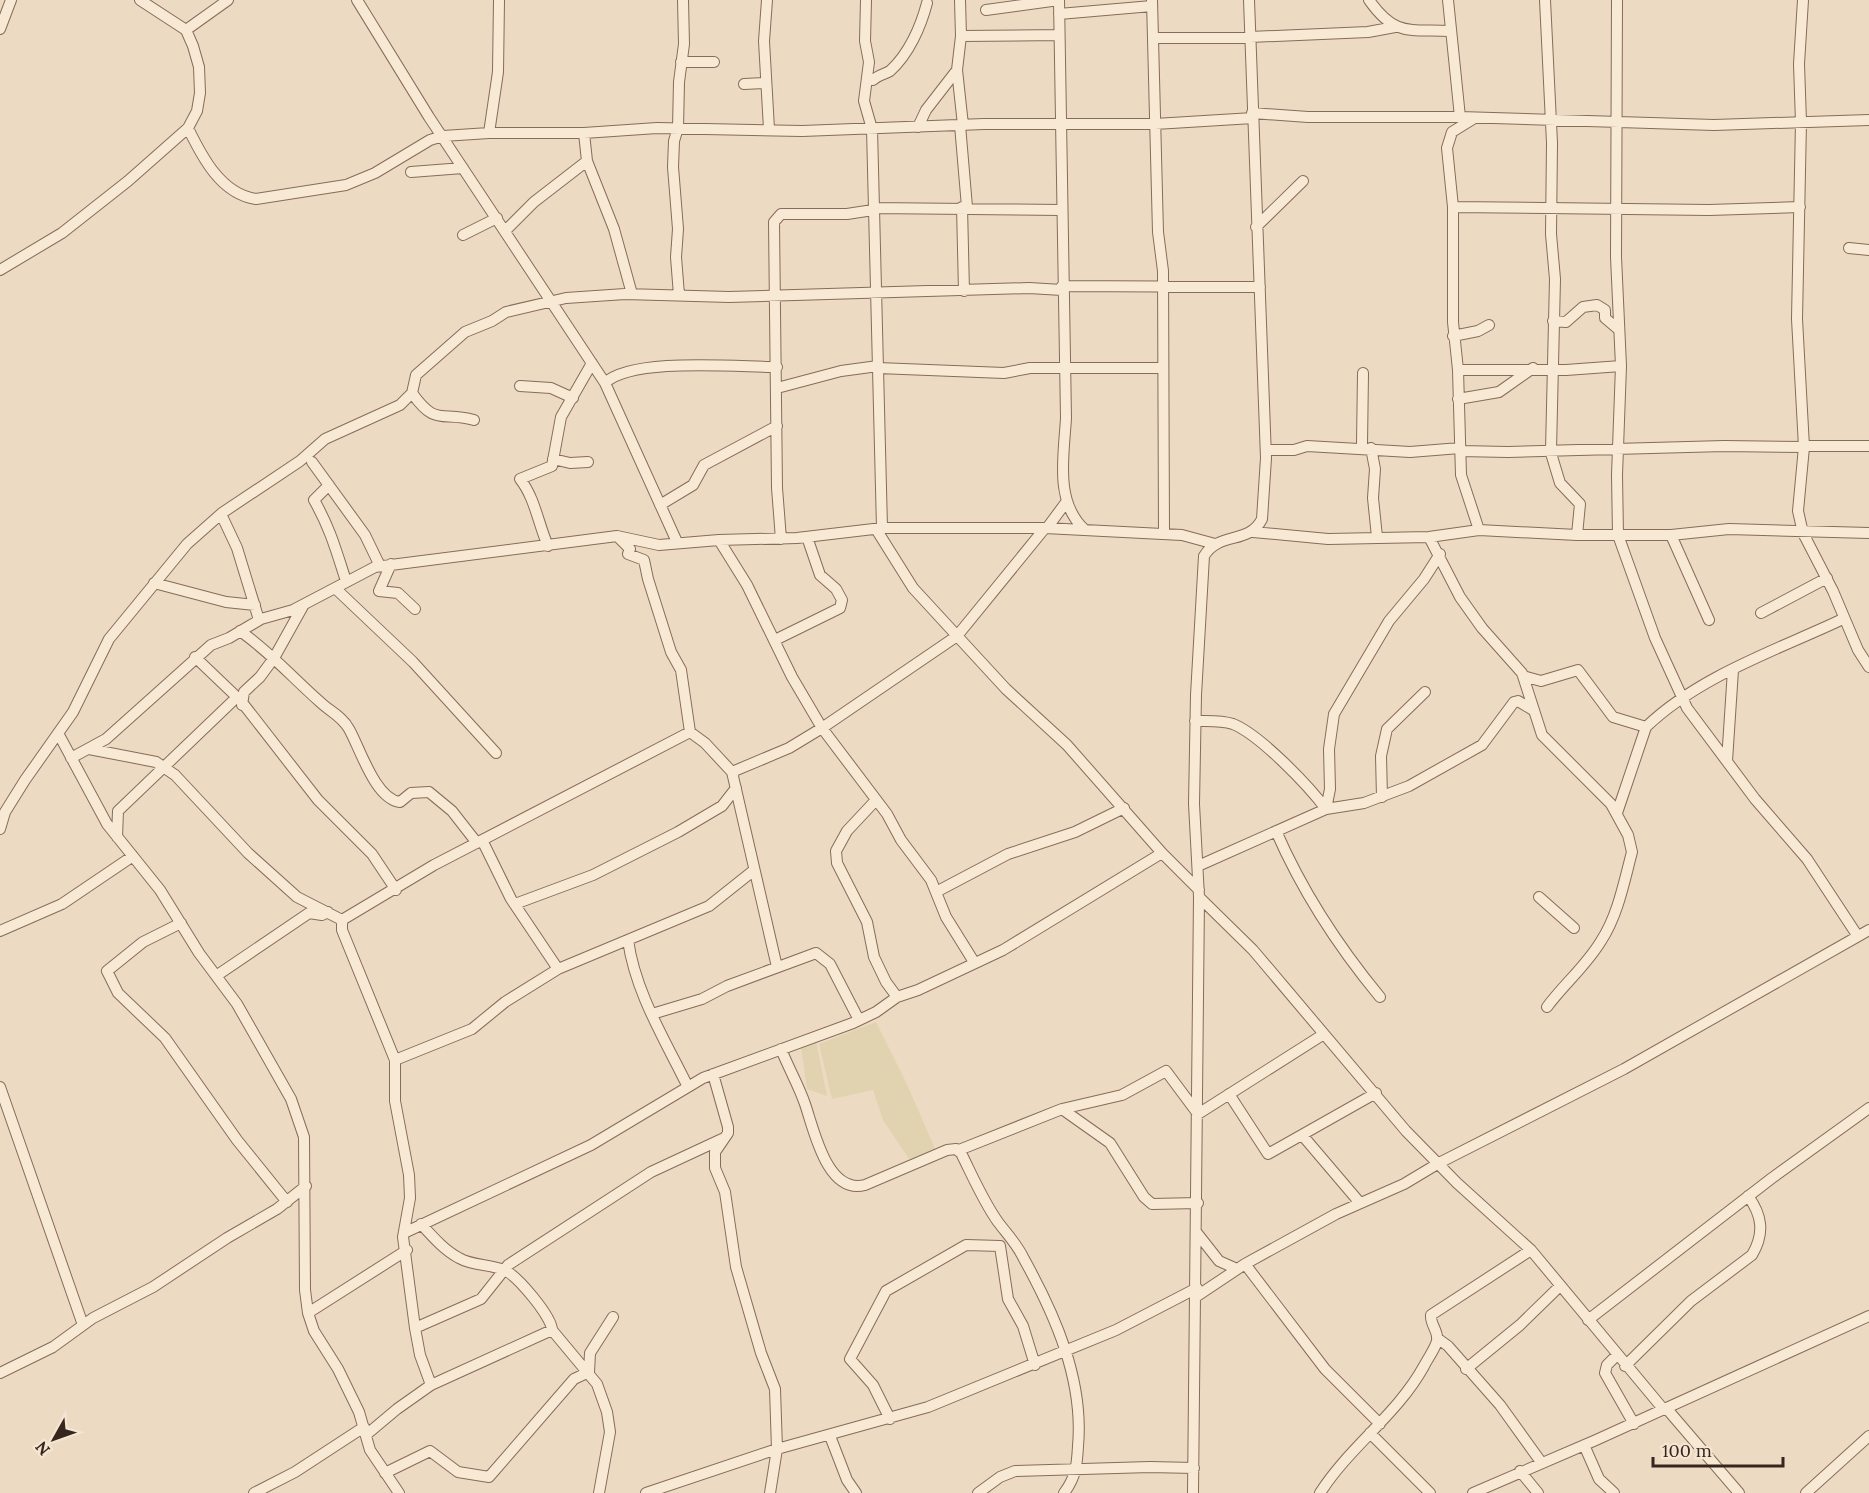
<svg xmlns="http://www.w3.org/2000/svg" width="1869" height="1493" font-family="Lora,serif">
	<rect width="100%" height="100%" fill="#eddac2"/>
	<path fill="#e2d3b0" d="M876 1022 905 1080 936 1151 909 1159 883 1120 873 1090 832 1099 819 1044Z
		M816 1041 827 1096 807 1089 801 1047Z"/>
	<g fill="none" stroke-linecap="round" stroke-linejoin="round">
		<g stroke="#866c5a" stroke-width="12">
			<path id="minor" d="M357 0 429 117 605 383 677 542
				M767 0 764 41 769 129
				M866 0 865 41 869 62 864 101 872 129 882 528
				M960 0 961 36 957 70 963 125
				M1059 0 1066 418C1064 455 1054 502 1085 530
				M1152 0 1158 232 1163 271 1164 534
				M1369 0C1395 37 1409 29 1450 31
				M1448 0 1460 117
				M1545 0 1552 143 1551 234 1555 279 1551 450
				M1617 0 1616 257 1621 366 1617 475 1618 535 1655 638 1687 708 1755 799 1807 859 1857 935
				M1803 0 1799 64 1801 122 1797 319 1804 447 1798 511 1803 533 1833 591 1858 650 1869 667
				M986 10 1059 0
				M1059 14 1152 6
				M0 29 11 0
				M186 30 228 0
				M961 36 1059 35
				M1250 37 1368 32 1395 27
				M1153 38H1250
				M681 62H714
				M867 79 873 80C878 75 885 74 890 71 909 54 921 26 927 3
				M744 84 766 83
				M1252 113 1308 117H1460L1714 125 1869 120
				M1473 119 1452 132 1447 148 1453 207V322L1458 370 1461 475 1479 530
				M960 125 967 207
				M918 127 926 110 957 70
				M188 128C202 157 221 194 256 199L346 185 375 173 430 140 443 136 489 133H584L657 128 802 131 984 124H1155L1253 118
				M489 133 498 72 499 0
				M584 133 587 161 614 229 632 294
				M411 172 463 168
				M962 207 964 291
				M1453 207 1709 210 1800 207
				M873 208 1062 210
				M1256 227 1303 181
				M505 231 534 202 587 161
				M463 235 497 218
				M1849 248 1869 250
				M0 270 62 233 128 181 188 128 197 111 200 93 199 67 193 46 186 30 140 0
				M1062 286 1260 287
				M679 295 676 257 678 229 673 167 674 141 678 128 679 82 684 44 683 0
				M1553 321 1566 322 1583 307 1597 305 1605 310V318L1618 329
				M1453 336 1478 331 1489 325
				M878 368 1004 373 1030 368H1162
				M1458 370H1566L1621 366
				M605 383C632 357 737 367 777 367
				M520 386 551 388 573 398
				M777 388 841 371 878 366
				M412 393C436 427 441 411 474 420
				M1458 399 1499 392 1533 368
				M1362 444 1363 373
				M1803 446H1869
				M1371 448 1375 469 1373 498 1377 537
				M1266 450H1294L1307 446 1410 452 1460 448
				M1550 450 1560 483 1580 504 1577 535
				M1460 451 1508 452 1724 446 1804 447
				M553 459 570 463 588 462
				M312 462 365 535 380 566
				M329 485 314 500C330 528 336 550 346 581
				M660 505 693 485 704 465 777 426
				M221 514 237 548 259 620
				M1047 528 1067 501
				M876 529 913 588 1006 689 1067 745 1162 853 1199 890
				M1253 532 1328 539 1429 537 1479 530 1577 535H1671L1729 529 1869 533
				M1671 535 1709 620
				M1429 537 1460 597 1482 628 1522 673 1542 735 1611 804 1628 835 1632 852C1624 882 1618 915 1601 941 1586 966 1564 984 1547 1007
				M619 538 630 549 628 554 644 560 648 579 671 652 681 670 690 732
				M781 539 777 488 774 222 781 214H847L873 210
				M719 540 747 585 792 677 822 728 887 814 901 840 931 880 946 917 974 962
				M548 546C538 523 535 498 520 479L552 466 561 417 592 363
				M391 564 379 591 398 593 415 609
				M154 583 226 602 255 605
				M335 588 413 662 496 753
				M1761 613 1827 578
				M240 631C269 651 293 678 319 701 329 711 342 716 349 729 360 748 375 799 400 802L411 793 429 792 452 811 477 843
				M775 640 840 608 842 600 836 589 820 575 807 537
				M195 657 241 701 318 800 372 854 396 890
				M1523 676 1541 681 1578 670 1613 717 1646 727
				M242 705 244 692 260 677 274 658 303 606
				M1195 721C1208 721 1221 720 1233 724 1260 735 1308 785 1326 809
				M58 733 107 824 160 890 199 953 237 1004 291 1099 304 1137 305 1290 308 1313 314 1331 338 1369 359 1412 370 1450 399 1493
				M89 749 156 762 175 775 248 853 297 897 342 920
				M71 758 106 739 211 645 229 638 261 619 293 610 375 567 617 536 659 545 719 540 797 538 882 528H1045L1182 535 1215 544
				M1727 761 1733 670
				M732 772 789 748 822 728 957 636 1045 528
				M1382 797 1381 756 1387 729 1425 692
				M876 800 847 831 836 851 837 863 867 922 874 957 886 982 897 997
				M1326 809 1330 789 1329 749 1334 714 1389 621 1424 579 1440 554
				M1617 813 1646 727C1699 676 1777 650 1843 619
				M0 829 5 812 25 780 73 712 109 639 187 544 222 513 300 461 325 439 400 405 412 393 416 375 465 332 492 321 506 312 566 298 625 294 729 297 1029 288 1062 290
				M1276 831C1303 893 1337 945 1380 997
				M117 837 118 811 237 697
				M482 840 511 899 558 969
				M1198 866 1326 809 1364 803 1409 786 1482 745 1514 702 1518 701 1533 710
				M936 892 1008 854 1075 832 1124 808
				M1199 897 1253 950 1406 1131 1457 1183 1531 1250 1664 1410
				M1539 897 1574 928
				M515 904 593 875 678 832 722 806 736 788
				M181 923 143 942 107 971 118 993 165 1038 237 1140 287 1202
				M0 931 62 904 133 856
				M628 940C635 992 665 1040 688 1087
				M216 976 309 913 322 915 328 912
				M652 1014 702 999 727 986 816 953 830 964 859 1020
				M781 1049C788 1067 799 1086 805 1104 814 1130 827 1195 865 1185L947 1150 956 1149 961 1153C972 1175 983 1201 998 1222 1007 1234 1017 1244 1024 1259 1055 1315 1084 1380 1078 1446 1077 1465 1076 1477 1064 1493
				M395 1060 472 1029 505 1002 558 969 709 906 753 871
				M713 1074 728 1127V1133L715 1152V1168L725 1192 736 1267 761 1353 775 1389 777 1449 770 1493
				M0 1087 83 1325
				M1229 1094 1268 1154 1376 1093
				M1062 1109 1122 1095 1166 1071 1198 1114 1324 1034
				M1303 1136 1360 1203
				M959 1150 1062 1109 1110 1143 1144 1197 1152 1204 1198 1203
				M421 1224C432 1236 444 1250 459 1258 473 1266 489 1264 504 1270 517 1275 552 1317 552 1330
				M404 1233 591 1145 703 1078 853 1023 876 1012 897 997 918 990 1003 950 1162 853
				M1197 1233 1219 1261 1237 1269
				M1245 1264 1325 1369 1380 1424
				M1197 1296 1245 1264 1336 1214 1404 1184 1439 1163 1624 1069 1869 930
				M308 1313 407 1250
				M1588 1320 1772 1178 1869 1108
				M415 1328 481 1299 508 1265 651 1172 722 1139
				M1437 1338 1448 1346 1500 1405 1541 1462
				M1616 1356 1607 1365 1605 1373 1634 1424
				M1625 1366 1691 1301 1752 1255C1765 1233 1762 1215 1748 1196
				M1466 1369 1520 1325 1560 1286
				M0 1373 53 1347 93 1318 153 1287 227 1238 277 1209 306 1186
				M431 1385 420 1355 415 1328 403 1237 410 1198 409 1175 395 1101V1060L342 930V920L434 865 690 732 705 743 732 772 777 967
				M1667 1409 1739 1493
				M890 1419 873 1385 850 1359 886 1291 966 1245 1000 1246 1008 1299 1023 1326 1035 1365
				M1370 1433 1430 1493
				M366 1435 397 1409 431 1385 552 1330 597 1384 607 1412 610 1432 599 1493
				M830 1436 847 1480 856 1493
				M1584 1445 1599 1479 1614 1493
				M1520 1471 1538 1493
				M385 1473 430 1451 458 1472 489 1477 574 1379 589 1372 590 1353 613 1317
				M254 1493 295 1472 364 1427
				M646 1493 777 1449 928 1407 1116 1330 1197 1288
				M978 1493 1000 1477 1015 1471 1150 1467 1194 1468
				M1193 1493 1199 897 1194 804 1196 695 1204 556C1219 531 1249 545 1262 519L1266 458 1249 0
				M1320 1493C1350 1446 1397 1415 1424 1366 1428 1358 1435 1349 1437 1341 1439 1331 1430 1325 1431 1315L1531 1250
				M1473 1493 1596 1440 1869 1316
				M1806 1493 1869 1436"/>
		</g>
		<use href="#minor" stroke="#f8e9d5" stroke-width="10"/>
	</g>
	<g transform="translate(54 1439) rotate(230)" stroke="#f4e6d2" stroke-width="4.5" paint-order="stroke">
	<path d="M0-4.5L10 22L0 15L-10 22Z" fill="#36261e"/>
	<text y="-9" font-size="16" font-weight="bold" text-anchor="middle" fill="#36261e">N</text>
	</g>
	<path d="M1653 1457v9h130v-9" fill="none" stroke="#36261e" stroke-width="3"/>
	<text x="1662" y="1457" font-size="18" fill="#36261e" stroke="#f4e6d2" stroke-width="4.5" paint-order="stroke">100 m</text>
</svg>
